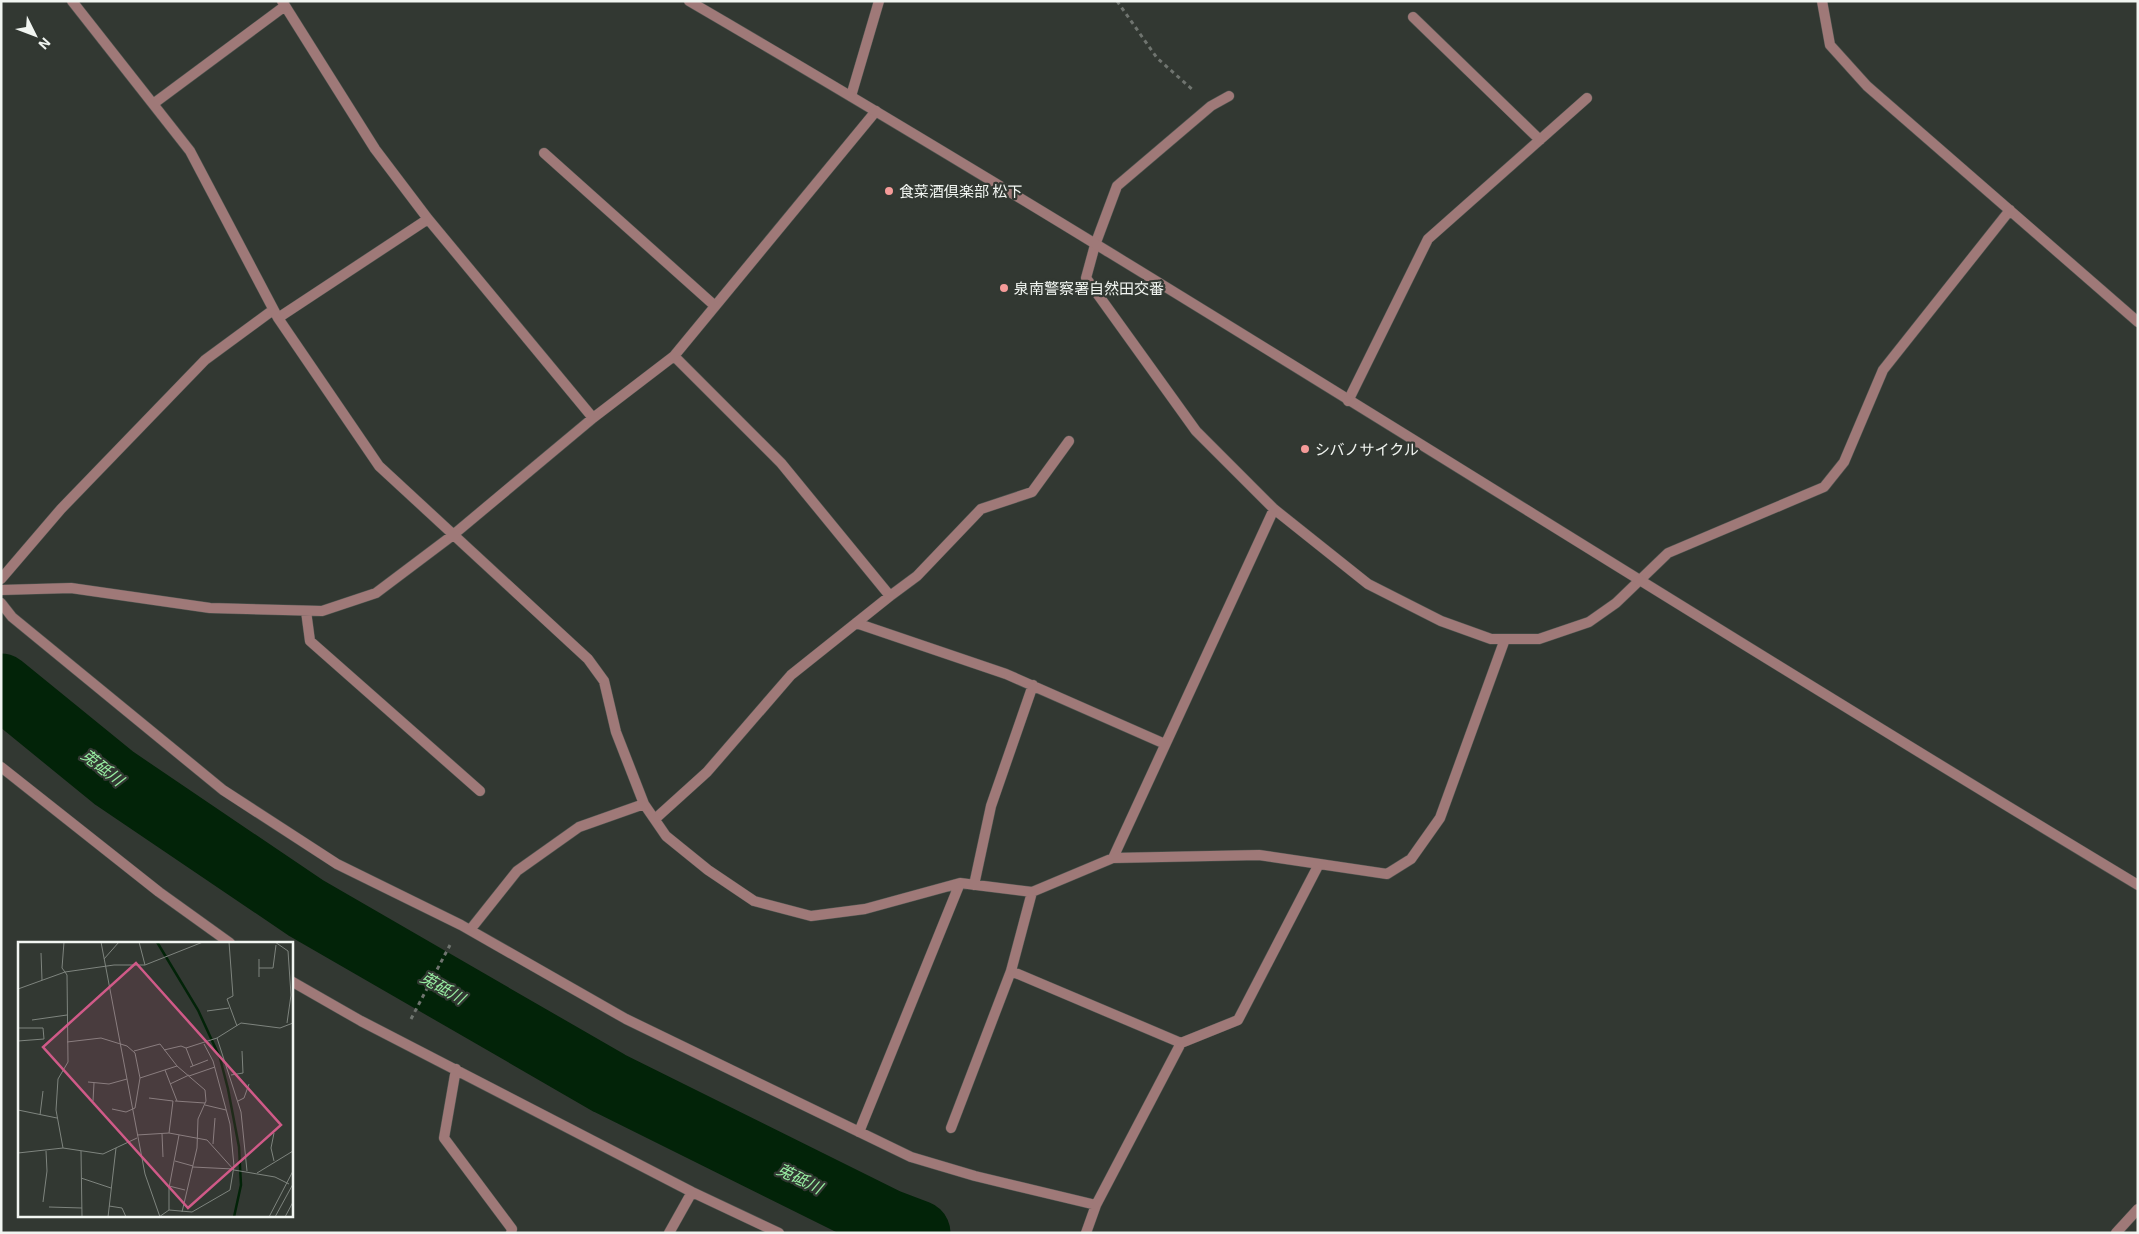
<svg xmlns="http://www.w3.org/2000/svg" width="2139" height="1234" font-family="'Exo 2','Noto Sans JP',sans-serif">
	<rect width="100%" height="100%" fill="#323832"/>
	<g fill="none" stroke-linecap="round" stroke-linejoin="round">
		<path stroke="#022308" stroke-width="65" d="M1 686 114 778 306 908 609 1083 889 1222 918 1233"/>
		<g stroke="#515651" stroke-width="11">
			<path id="minor" d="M72 1 190 151 278 318 379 466 588 659 604 681 616 732 644 804 666 836 708 870 754 901 811 916 865 909 960 883 1032 892 1113 858 1259 855 1387 874 1411 859 1440 818 1505 639
				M282 1 375 149 428 219 593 418
				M1822 1 1830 45 1867 86 2138 322
				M1413 17 1540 140
				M851 96 879 1
				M1229 96 1211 106 1117 186 1095 245 1086 278 1196 431 1274 509 1368 584 1441 621 1491 639H1539L1589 622 1616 603 1668 553 1824 487 1844 462 1883 370 2010 210
				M153 104 285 6
				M544 153 715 306
				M278 318 428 219
				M674 356 781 463 890 596 917 576 981 509 1032 492 1069 441
				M1348 401 1428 239 1587 98
				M1 579 61 509 205 360 273 310
				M1 590 71 588 210 608 322 611 376 593 453 535 593 418 674 356 876 111
				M1 603 12 617 223 790 337 864 461 925 626 1019 911 1157 975 1176 1096 1205
				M306 611 310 641 480 791
				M856 623 1006 674 1165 744
				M1 767 159 892 230 943
				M655 819 707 772 791 675 890 596
				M1113 858 1274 509
				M974 885 991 806 1033 685
				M470 930 517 871 579 827 644 804
				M1011 971 1181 1043 1238 1020 1319 864
				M291 981 361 1021 692 1192 779 1233
				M456 1069 444 1138 512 1229 511 1233
				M951 1128 1011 971 1032 892
				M859 1132 960 883
				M669 1233 692 1192
				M1086 1233 1096 1205 1181 1043
				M2116 1233 2138 1209"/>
		</g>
		<g stroke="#515651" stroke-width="11">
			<path id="tertiary" d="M689 1C1178 286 1653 594 2138 885"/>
		</g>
		<path stroke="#6f746f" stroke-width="3" stroke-dasharray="4 4" stroke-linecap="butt" d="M1117 1 1157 58 1194 91
			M411 1019 450 945"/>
		<use href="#minor" stroke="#9f7978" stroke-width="10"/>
		<use href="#tertiary" stroke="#9f7978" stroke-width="10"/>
	</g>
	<g fill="#f59b99" stroke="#323832" stroke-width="2">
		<circle cx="889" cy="191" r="5"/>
		<circle cx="1004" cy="288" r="5"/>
		<circle cx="1305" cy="449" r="5"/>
	</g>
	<g text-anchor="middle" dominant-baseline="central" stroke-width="4.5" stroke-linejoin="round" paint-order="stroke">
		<g font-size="15" fill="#f1f5f1" stroke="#323832" text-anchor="start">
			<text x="899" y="191">食菜酒倶楽部 松下</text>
			<text x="1014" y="288">泉南警察署自然田交番</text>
			<text x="1315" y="449">シバノサイクル</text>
		</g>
		<g font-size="16" font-style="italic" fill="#99f0a3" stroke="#323832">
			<text transform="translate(103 767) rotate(38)">莵砥川</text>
			<text transform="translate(443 987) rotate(30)">莵砥川</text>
			<text transform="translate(800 1178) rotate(26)">莵砥川</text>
		</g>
	</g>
	<g transform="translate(18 942)">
		<rect width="275" height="275" fill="#323832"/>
		<path fill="none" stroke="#022308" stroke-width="2.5" d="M139 0 180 68 202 116 210 147 221 205 223 243 216 275"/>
		<path fill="none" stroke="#7e847e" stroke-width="1" d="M46 0 44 26 47 30 96 23H127L185 0M83 0 127 232 142 275M121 0 127 23M211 0 215 54 209 57 219 84M257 0 270 9 273 53 269 81M23 11 24 38M86 17 101 0M241 17V35M241 26H255L258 3M0 47 47 30 49 33 50 120 40 137 38 168 45 206M189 69 211 66M14 78 49 73M0 86H25L26 97 0 99M199 96 223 170 229 229M49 100 83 96 109 104 117 111 122 136 117 166 108 170 94 167M168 106 199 96 223 81 262 86 275 81M146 108 163 104 168 106 175 124M116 109 142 102 159 124 187 148 188 159 180 177 179 206 164 270M172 125 190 118M147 128 159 159M213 133 225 131 224 109M171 134 197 125M122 136 159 124M70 140 91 142 109 137M152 142 171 133M131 156 155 159 151 191M75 159 76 141M157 159 187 161M220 159 226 156 231 142M187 163 208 168M0 168 39 176M22 173 25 149M256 191 253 206 256 219M144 192 145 215M119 193 151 191 189 198 216 228 257 235 271 242M195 202 197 176M63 209 64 275M0 211 45 206 85 212 119 196M157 219 175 224M175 225 215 227M239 231 275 209M63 236 93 246M151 244 167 248M25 260 29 229 28 209M91 264 104 266 108 275M31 265 64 266M151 268V246L161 193M90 275 98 206M141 275 151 268 174 270 212 248 216 224 212 182 195 119 186 102M251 275 275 229M257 275 275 242M267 275 275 260"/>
		<path fill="#d05a88" fill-opacity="0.15" stroke="#d05a88" stroke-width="2.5" d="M118 21 263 183 170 266 25 105Z"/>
		<rect width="275" height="275" fill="none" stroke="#f1f5f1" stroke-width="2.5"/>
	</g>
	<rect width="2139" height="1234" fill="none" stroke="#f1f5f1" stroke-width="5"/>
	<g transform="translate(35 35) rotate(132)" stroke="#323832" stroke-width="4" paint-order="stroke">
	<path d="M0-4L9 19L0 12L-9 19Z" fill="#f1f5f1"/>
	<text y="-8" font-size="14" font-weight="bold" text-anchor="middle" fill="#f1f5f1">N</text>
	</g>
</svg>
